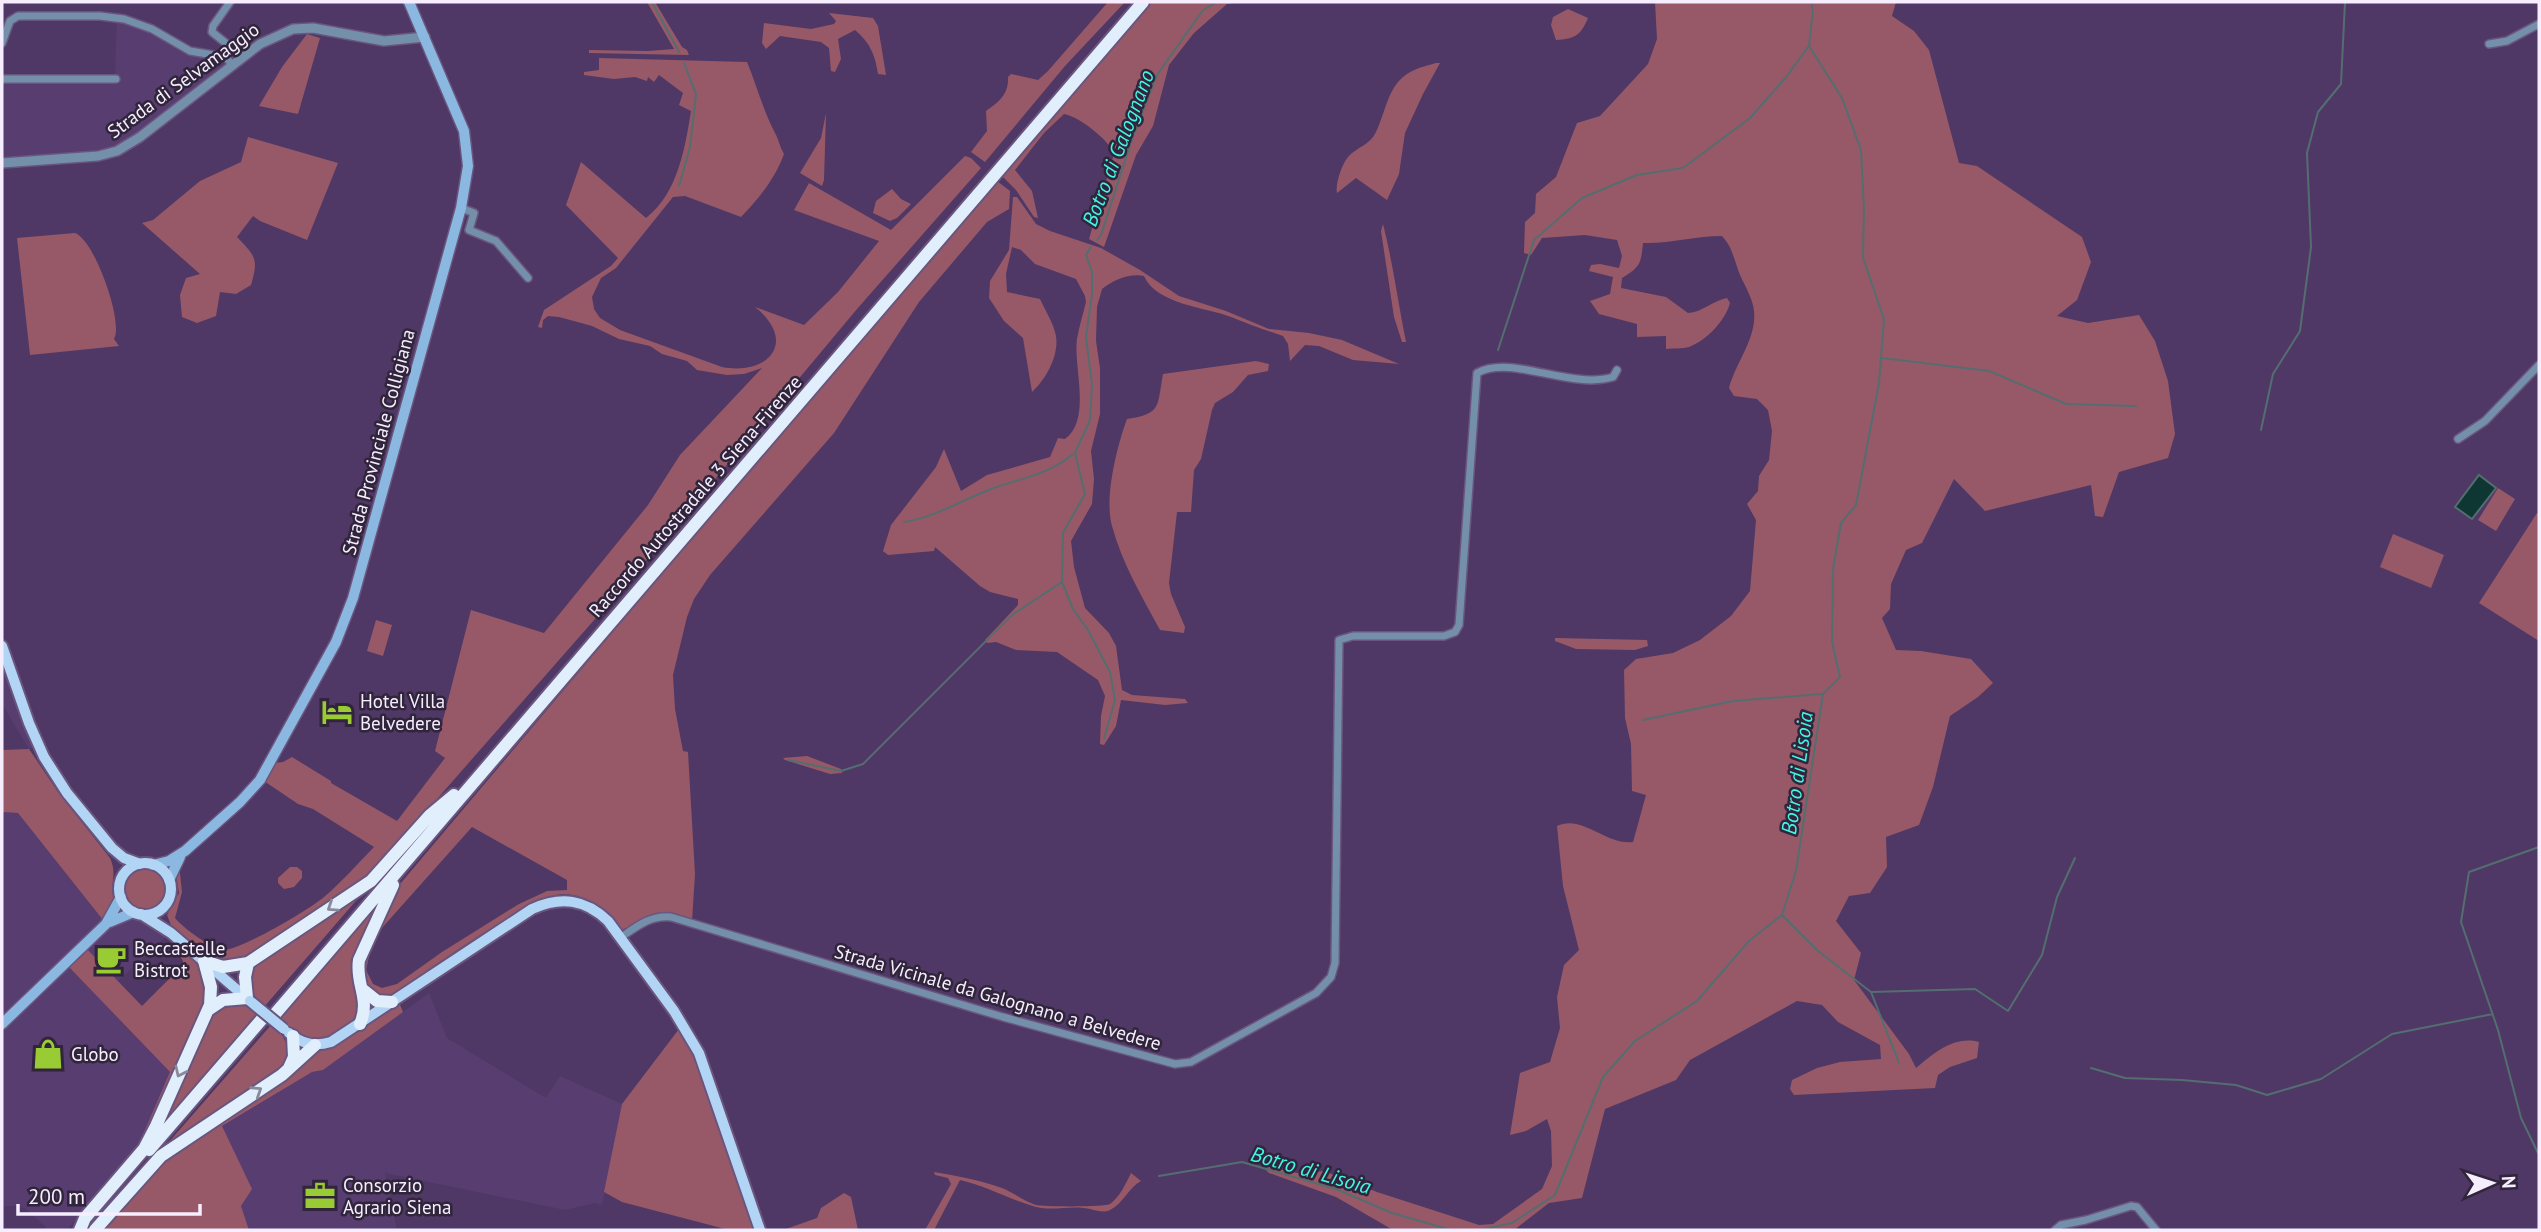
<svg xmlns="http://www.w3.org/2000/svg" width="2541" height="1232" font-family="'PT Sans',sans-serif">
	<rect width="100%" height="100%" fill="#4f3865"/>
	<path fill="#583d71" d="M117 12 156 27 185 46 229 54 239 61 117 151 2 163V79H115Z
		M2 657 33 747 29 749 2 704Z
		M2 812 18 813 103 920 2 1018Z
		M129 918 149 923 168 935 118 981 86 948 112 925Z
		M68 966 170 1072 141 1139 123 1163 67 1230H49L26 1209 18 1206H2V1028Z
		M429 993 447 1038 546 1098 560 1076 622 1104 602 1205 595 1203 565 1210 385 1173 397 1230H249L241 1206 222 1126 312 1072 323 1070Z"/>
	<path fill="#975967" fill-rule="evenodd" d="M647 2H655L682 47 687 50 689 55 589 53V50L648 51 674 49Z
		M1108 2H1125L1065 66 985 162 971 152 987 131 986 111C999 102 1009 94 1008 77L1011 74 1038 80 1048 71Z
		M1149 2H1242L1227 4 1194 33 1169 65 1153 126 1136 155 1104 247 1089 239 1114 154C1109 140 1080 117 1064 114L1044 133 1015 170 1032 191 1038 218 1034 217 1016 190 1002 176Z
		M1655 2H1896L1892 16 1914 31 1929 50 1959 163 1977 166 2082 237 2091 262 2077 300 2057 316 2088 323 2139 315 2155 341 2168 381 2175 434 2168 458 2119 472 2103 517 2095 516 2091 485 1985 511 1954 479 1922 543 1906 550 1891 584 1890 609 1882 618 1896 650 1921 651 1971 659 1993 683 1978 697 1950 716 1933 787 1919 825 1886 837 1887 867 1870 893 1849 896 1836 921 1861 953 1854 980 1909 1054 1916 1068C1933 1054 1954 1035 1979 1042L1977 1058 1950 1067 1938 1075 1935 1088 1794 1095 1790 1089 1792 1080 1817 1068 1840 1062 1881 1059 1880 1045 1838 1022 1822 1005 1797 1001 1690 1060 1676 1080 1605 1109 1582 1198 1549 1203 1514 1230H1393L1336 1197 1269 1173 1264 1168 1265 1166 1297 1173 1324 1171 1377 1192 1479 1225 1493 1224 1542 1189 1552 1166 1551 1131 1547 1119 1526 1131 1510 1135 1520 1073 1550 1062 1560 1028 1557 997 1564 965 1579 950 1563 886 1557 826C1582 814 1607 846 1633 842L1646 795 1632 791 1631 744 1625 718 1624 670 1636 659 1673 653 1700 640 1731 616 1750 591 1756 520 1747 504 1758 491 1759 476 1769 460 1772 431 1768 410 1757 399 1734 396 1729 388C1736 362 1757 338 1754 311 1753 299 1745 286 1740 275 1734 260 1733 248 1722 236 1695 236 1669 244 1643 243 1641 264 1640 267 1622 278L1621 288 1666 297 1688 313C1703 312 1712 301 1727 298L1730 303C1725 321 1707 340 1689 347 1682 349 1673 348 1666 349V336L1637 337V324L1599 314 1590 301 1610 294 1613 277 1589 271 1591 265 1600 264 1619 268 1622 256 1617 240 1585 235 1542 238 1531 255 1524 253 1525 222 1535 213 1536 194 1556 177 1577 123 1600 116 1648 64 1657 39Z
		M1568 9 1588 18C1581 35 1575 39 1556 40L1551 25 1553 17Z
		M829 13 873 18 878 26 886 75 878 74C875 54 870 43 855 30L838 39 841 59 835 72 831 71 829 48 821 42 780 36 766 49 762 43 764 23 811 29 834 24 836 21Z
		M307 34 320 38 298 114 259 106 282 67Z
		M599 58 747 62C757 86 763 110 775 133 779 140 779 145 784 154 776 177 758 200 741 217L685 196 673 197 616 268 601 278 592 297 594 309 600 318 620 330 722 367C769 376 798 341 755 307L804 325 838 292 879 241 794 210 809 183 891 230 965 156 971 158 981 168 857 309 660 545 372 873 249 957 224 962 202 952 171 925 167 915 179 893 176 874 179 864 182 892 175 918C183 928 212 949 224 950 241 950 310 909 324 897 342 882 358 863 374 847L313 809 298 804 264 781 275 763 283 762 292 757 331 781V783L397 821 445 758 435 751 471 610 544 633 648 505 680 455 762 368 744 374 727 375 697 370 687 361 662 354 650 346 619 339 592 326 559 317 548 316 543 320 542 328 538 327 544 310 611 266 618 258 566 205 581 162 646 218C678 193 685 148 691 111L679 105 683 93 659 75 654 82 648 77 647 81 635 77 614 79 584 75V72L599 70Z
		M1436 63H1440L1423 94 1405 133 1399 174 1387 200 1356 178 1337 193C1335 184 1342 164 1348 157 1357 147 1370 145 1376 132 1383 118 1387 95 1398 82 1408 70 1422 67 1436 63Z
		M826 113 824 180 822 186 800 173 821 138Z
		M248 137 338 163 307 240 260 221 253 216 237 237C255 256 259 258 251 285L236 294 220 292 216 316 197 323 182 317 180 295 186 278 200 274 142 223 153 220 200 181 241 162Z
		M997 181 1010 191 1009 209 987 222 919 302 834 433 710 575 694 599 687 617 673 675 675 709 683 751 688 752 695 874 692 921C656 909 652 915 620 931 607 911 589 895 564 894 531 894 423 975 389 996 369 996 362 983 362 964L395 890 773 442ZM472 827 567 880V890L547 891 519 904 442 952 397 984 382 988 373 984 366 970 373 938Z
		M892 189 901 199 911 204 897 218 890 221 873 213 876 201Z
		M1013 197H1017L1036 224 1050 231 1101 248 1140 270 1179 296 1226 311 1269 329 1309 333 1342 340 1399 364 1353 360 1319 346 1305 345 1290 361 1288 344 1283 336C1265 330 1248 324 1231 317 1206 307 1157 305 1144 276 1130 273 1113 280 1102 289L1097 307 1096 341 1100 368V414L1091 451 1094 479 1092 504 1071 541 1074 567 1085 608 1109 633 1116 646 1122 690 1132 695 1185 699 1188 703 1165 705 1121 700 1116 726 1104 745 1100 744 1101 716 1105 696 1098 680 1057 652 1016 650 996 642 987 643 985 640 1018 605V599L990 592 980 586 935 547 934 551 888 555 883 551 891 525 936 467 944 449 961 491 987 475 1050 457 1058 438 1065 439C1092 419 1073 366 1077 339 1079 327 1083 314 1086 302L1085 296 1076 279 1035 264 1021 250 1012 247 1006 274 1007 292 1040 299C1045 310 1054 324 1056 336 1059 356 1046 379 1032 392L1023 338 1004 321 989 298 990 281 1009 250Z
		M1383 224C1393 263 1398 303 1406 342H1402L1394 317 1381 231Z
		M75 233C94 239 124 322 114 339L119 346 30 355 17 238Z
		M1256 361 1269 364 1268 371 1248 375 1233 392 1215 403 1212 410 1201 459 1194 470 1191 512H1177L1169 583 1171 594 1185 627 1184 633 1160 630C1142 597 1122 563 1112 526 1104 498 1117 446 1127 419 1162 414 1157 406 1163 374Z
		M2498 488 2515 499 2496 531 2478 520Z
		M2537 513 2539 514V641L2479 603Z
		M2393 534 2444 555 2431 588 2380 567Z
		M376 620 392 625 383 656 367 651Z
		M1555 638 1647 640 1648 646 1635 650 1576 649 1555 641Z
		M29 749 58 792 110 858C118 876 109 882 114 899L103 920 18 813 2 812V750Z
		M807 756 841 769 842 773 830 774 785 760 783 758Z
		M290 867H297L302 871V878L294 887 284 889 278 883V878Z
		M124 889a21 21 0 1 1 42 0a21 21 0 1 1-42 0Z
		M367 888 264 1007C250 995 249 988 248 970Z
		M381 899C375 914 359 940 357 954 356 970 364 987 362 1003 359 1024 330 1044 309 1039 296 1037 287 1026 278 1019Z
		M168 935C194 959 208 967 206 1005L147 1135 141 1139 170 1072 68 966 86 948 142 1006 181 967 183 961Z
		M244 1002 259 1013 182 1103C172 1110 165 1124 156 1135L210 1016 217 1007Z
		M399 1002 403 1012 323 1070 312 1072 222 1126 252 1189 241 1206 249 1230H100L155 1166 316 1051 336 1044Z
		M272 1024C288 1039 292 1051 281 1070L170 1145 168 1143Z
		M679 1029 694 1054 757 1230H729L622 1202 604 1192 622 1104Z
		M934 1172C957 1176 980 1180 1002 1188 1014 1193 1024 1201 1036 1205 1044 1207 1106 1207 1110 1204 1120 1197 1126 1183 1131 1173L1141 1181C1129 1187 1123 1204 1110 1210 1102 1214 1093 1209 1084 1208 1068 1206 1052 1211 1036 1207 1010 1200 987 1186 960 1180L934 1230H925L951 1184 948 1178 935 1175Z
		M844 1193 851 1197 858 1230H783L817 1218 821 1208Z"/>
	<path fill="#0e3733" stroke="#546e70" stroke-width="2" d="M2479 475 2496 488 2472 519 2455 507Z"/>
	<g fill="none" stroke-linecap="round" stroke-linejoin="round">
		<path stroke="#546e70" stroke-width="2" d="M652 2 679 52
			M679 186 690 147 696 94 684 63
			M1097 240 1101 235 1132 139 1157 75 1203 10 1217 2
			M1091 247 1086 255 1092 272V294L1086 337 1092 385 1090 420 1075 453 1085 494 1063 533 1062 582 1073 609 1088 630 1110 672 1115 700 1104 739
			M1498 350 1534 240 1582 198 1637 175 1683 168 1750 118 1787 76 1808 47
			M1882 358 1989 371 2066 404 2136 406
			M2261 430 2273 374 2300 331 2311 247 2307 153 2318 112 2341 84 2345 2
			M904 522C937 517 963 499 994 488 1022 478 1050 474 1073 454
			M1643 720 1733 701 1822 694
			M788 760 841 771 863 764 1012 615 1062 582
			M2539 847 2469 872 2461 922 2498 1030 2521 1118 2539 1155
			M1782 915 1818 951 1871 992 1975 989 2008 1011 2042 955 2057 897 2075 858
			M1871 992 1899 1063
			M2091 1068 2125 1078 2182 1080 2236 1085 2267 1095 2321 1079 2392 1034 2493 1014
			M1159 1176 1242 1162 1336 1189 1392 1213 1451 1230
			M1480 1230 1512 1223 1555 1195 1603 1077 1635 1041 1697 1001 1749 941 1782 915 1796 871 1823 694 1840 677 1832 642 1833 569 1841 523 1856 505 1879 383 1884 319 1863 258 1864 209 1861 150 1842 98 1809 46 1813 11 1811 2"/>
		<g stroke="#6a557e" stroke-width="10">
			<path id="minor" d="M230 2 213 26 212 32 243 57
				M2 43 10 21 18 16H100L124 19 152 29 190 51 225 57 233 65
				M2489 44 2507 41 2539 24
				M2 79H116
				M461 208 474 213 469 230 496 241 528 278
				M2458 439 2485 421 2539 365
				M620 938C636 927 650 915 671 917L1003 1017 1175 1064 1191 1062 1316 993 1331 977 1335 963 1339 640 1353 636H1444L1455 632 1459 625 1477 373C1512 354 1570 390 1613 377L1617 370
				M2055 1230 2061 1225 2086 1220 2131 1206 2137 1207 2156 1230"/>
		</g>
		<g stroke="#6a557e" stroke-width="12">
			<path id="tertiary" d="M2 163 98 156 117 151 140 137 260 44 293 29 313 28 384 41 425 37"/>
		</g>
		<g stroke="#6a557e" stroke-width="13">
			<path id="secondary" d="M153 865 169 861 185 851 240 802 260 780 336 642 353 598 461 208 468 166 464 131 409 2
				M169 880 180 857
				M110 922 134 912
				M2 1024 106 924 121 897"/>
		</g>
		<g stroke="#6a557e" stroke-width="14">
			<path id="primary" d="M2 646 29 723 44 757 67 793 112 848 124 858 140 864
				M119 889a26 26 0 1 1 52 0a26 26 0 1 1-52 0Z
				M141 914 171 933 250 1001
				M289 1033C302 1044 314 1047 331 1042L532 909C561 896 585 899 608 921L674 1011 699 1053 760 1230"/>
		</g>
		<g stroke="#6a557e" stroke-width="16">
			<path id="motorway" d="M204 961 223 967 248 963 371 881 430 815 454 795
				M362 989 377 1001 392 1002
				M208 1010 223 1000 247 998 245 977 248 963
				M275 1014 1143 2
				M360 1024C371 999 355 984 359 960L393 885
				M289 1068 294 1057 293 1036
				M149 1150 262 1019
				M80 1230 85 1218 144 1149 156 1126 210 1005 211 987 204 961
				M95 1230 161 1156 282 1075 315 1045"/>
		</g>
		<use href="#minor" stroke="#738fa9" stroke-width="7"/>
		<use href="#tertiary" stroke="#738fa9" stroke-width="9"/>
		<use href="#secondary" stroke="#8bb8e1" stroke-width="10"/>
		<use href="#primary" stroke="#b3d5f5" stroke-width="10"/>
		<use href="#motorway" stroke="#e1eefb" stroke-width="12"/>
		<g stroke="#6a557e" stroke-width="14" stroke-linecap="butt">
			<path id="primary-bridge" d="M250 1001 284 1029"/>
		</g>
		<use href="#primary-bridge" stroke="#b3d5f5" stroke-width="10"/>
	</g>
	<defs><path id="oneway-chevron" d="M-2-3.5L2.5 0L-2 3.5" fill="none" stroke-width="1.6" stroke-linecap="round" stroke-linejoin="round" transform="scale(1.75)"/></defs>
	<g stroke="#888a9a">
		<use href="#oneway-chevron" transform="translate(332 907) rotate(146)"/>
		<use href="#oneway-chevron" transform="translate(180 1072) rotate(115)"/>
		<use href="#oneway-chevron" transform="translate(257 1091) rotate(-33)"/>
	</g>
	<defs>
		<g id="hotel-bare" transform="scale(2.415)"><path d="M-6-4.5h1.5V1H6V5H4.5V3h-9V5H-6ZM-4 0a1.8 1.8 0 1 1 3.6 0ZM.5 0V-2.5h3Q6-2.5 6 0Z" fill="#99cb35" stroke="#30253a" stroke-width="2.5" paint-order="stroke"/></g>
		<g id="cafe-bare" transform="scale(2.415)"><path d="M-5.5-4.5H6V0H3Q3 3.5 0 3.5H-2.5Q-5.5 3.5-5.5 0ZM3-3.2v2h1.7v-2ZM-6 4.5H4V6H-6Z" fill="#99cb35" stroke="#30253a" stroke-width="2.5" paint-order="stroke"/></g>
		<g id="shop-bare" transform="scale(2.415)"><path d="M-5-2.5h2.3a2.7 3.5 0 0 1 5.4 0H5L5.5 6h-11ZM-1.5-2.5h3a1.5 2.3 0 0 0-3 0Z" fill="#99cb35" stroke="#30253a" stroke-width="2.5" paint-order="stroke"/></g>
		<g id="office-bare" transform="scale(2.415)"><path d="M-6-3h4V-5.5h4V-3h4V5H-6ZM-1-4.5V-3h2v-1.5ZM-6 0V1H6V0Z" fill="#99cb35" stroke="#30253a" stroke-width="2.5" paint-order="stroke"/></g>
	</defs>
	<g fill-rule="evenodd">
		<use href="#hotel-bare" x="337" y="712"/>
		<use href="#cafe-bare" x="111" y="959"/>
		<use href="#shop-bare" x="48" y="1054"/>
		<use href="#office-bare" x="320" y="1196"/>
	</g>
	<g text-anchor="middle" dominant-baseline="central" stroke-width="5" stroke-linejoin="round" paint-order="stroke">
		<g font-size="19" fill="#f6eeff" stroke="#30253a">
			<text transform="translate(183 80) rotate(-36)">Strada di Selvamaggio</text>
			<text transform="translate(378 442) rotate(-75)">Strada Provinciale Colligiana</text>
			<text transform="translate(695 496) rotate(-49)">Raccordo Autostradale 3 Siena-Firenze</text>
			<text transform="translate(998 997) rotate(16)">Strada Vicinale da Galognano a Belvedere</text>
		</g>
		<g font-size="19" fill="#f6eeff" stroke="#30253a" text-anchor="start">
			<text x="360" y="701">Hotel Villa<tspan x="360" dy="22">Belvedere</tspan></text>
			<text x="134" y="948">Beccastelle<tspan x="134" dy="22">Bistrot</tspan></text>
			<text x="71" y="1054">Globo</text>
			<text x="343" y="1185">Consorzio<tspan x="343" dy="22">Agrario Siena</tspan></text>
		</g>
		<g font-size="21" font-style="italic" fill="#41f6e7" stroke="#30253a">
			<text transform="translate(1118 148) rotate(-69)">Botro di Galognano</text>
			<text transform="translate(1797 773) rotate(-82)">Botro di Lisoia</text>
			<text transform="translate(1311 1170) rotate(16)">Botro di Lisoia</text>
		</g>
	</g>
	<rect width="2541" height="1232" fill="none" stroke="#f6eeff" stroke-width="7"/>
	<g transform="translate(2492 1183) rotate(87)" stroke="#30253a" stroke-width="5" paint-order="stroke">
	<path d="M0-5L12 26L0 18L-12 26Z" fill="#f6eeff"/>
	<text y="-10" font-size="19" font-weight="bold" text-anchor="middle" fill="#f6eeff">N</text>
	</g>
	<path d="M18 1204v10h182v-10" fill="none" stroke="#f6eeff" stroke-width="3.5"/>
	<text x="28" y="1204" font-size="21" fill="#f6eeff" stroke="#30253a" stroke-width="5" paint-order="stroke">200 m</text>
</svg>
